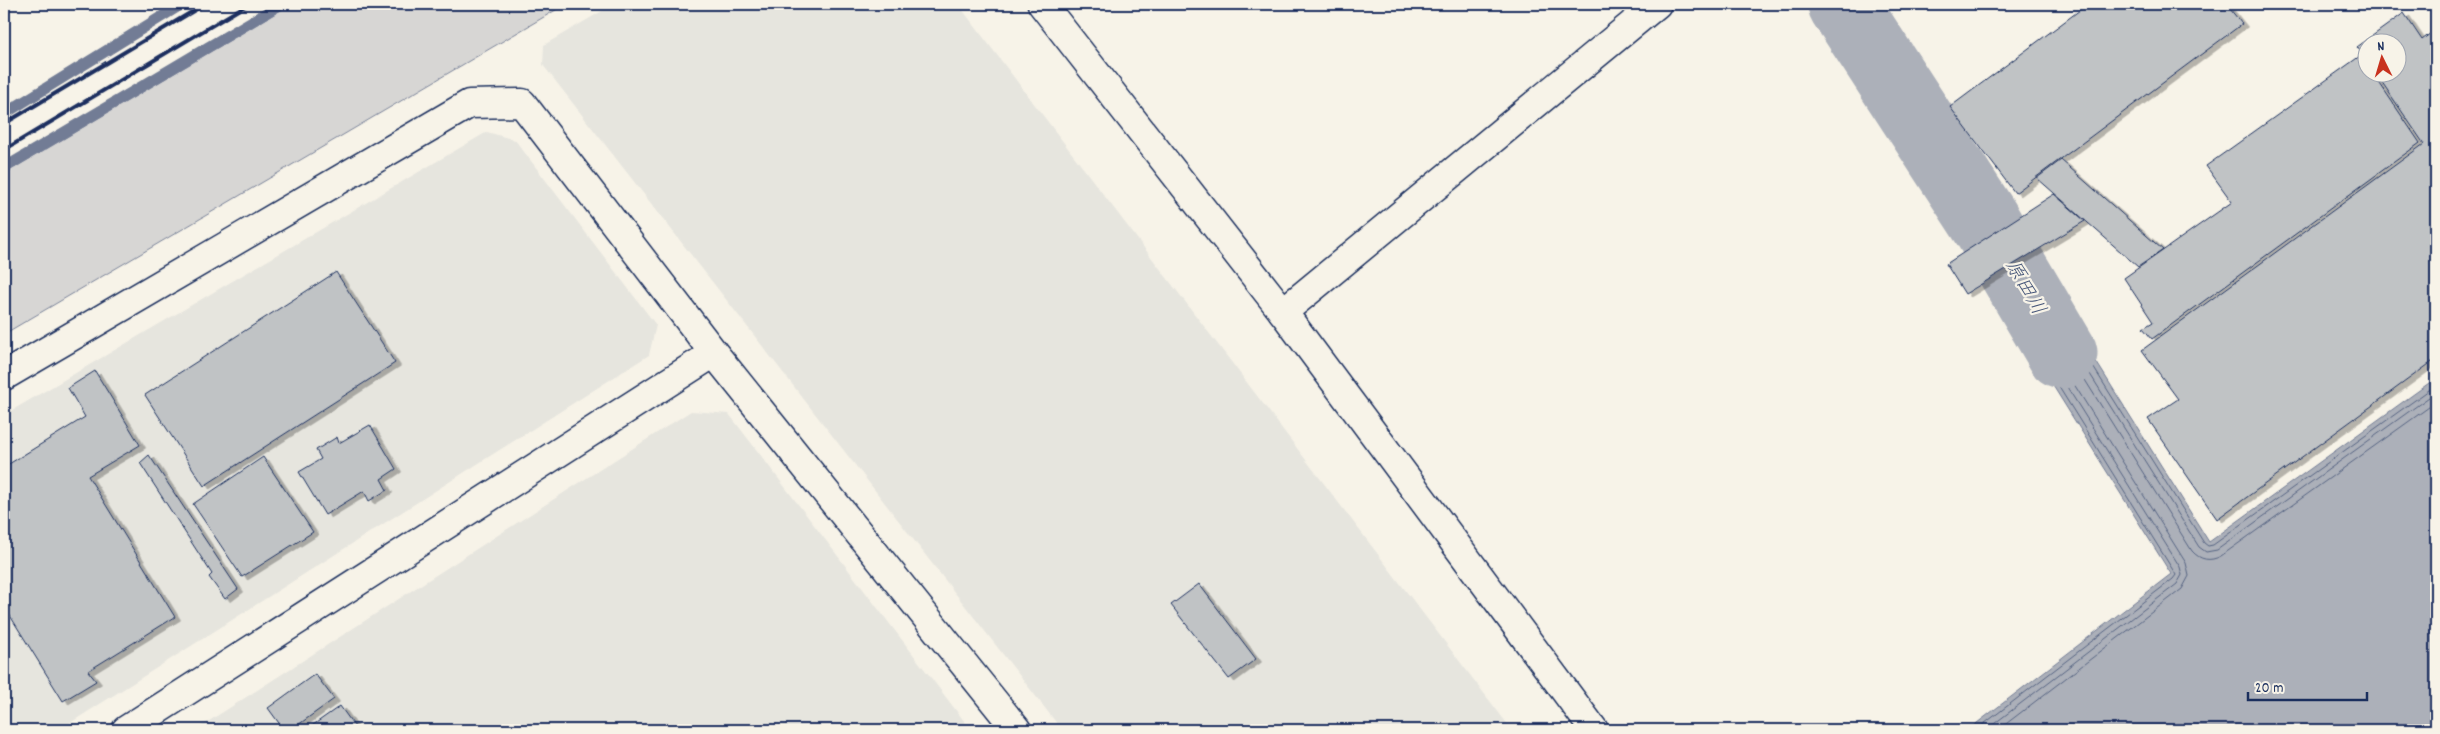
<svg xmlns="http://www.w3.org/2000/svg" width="2440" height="734" font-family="Dekko,'Klee One',sans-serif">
	<defs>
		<filter id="shadow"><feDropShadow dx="5.5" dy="3" stdDeviation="0" flood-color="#0004"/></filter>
	</defs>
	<rect width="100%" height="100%" fill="#f7f3e8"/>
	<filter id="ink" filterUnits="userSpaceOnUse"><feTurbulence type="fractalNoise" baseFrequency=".02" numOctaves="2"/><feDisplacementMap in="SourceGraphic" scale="10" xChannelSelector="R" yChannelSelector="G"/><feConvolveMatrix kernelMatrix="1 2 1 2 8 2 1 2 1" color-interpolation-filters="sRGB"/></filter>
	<g filter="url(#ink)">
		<path fill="#e6e5de" d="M614 4H958L1512 730H1062L543 65 544 45Z
			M487 132 515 140 656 325 649 355 59 730H4V415Z
			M691 411 729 414 971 730H195Z"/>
		<path fill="#d7d6d4" stroke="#798299" d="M291 4H566L4 334V174Z"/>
		<path fill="#acb0b9" stroke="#727c95" d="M1813 4H1870L2009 221 1966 248Z
			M2030 256 2209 542 2436 378V730H1968L2171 574 1988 282Z"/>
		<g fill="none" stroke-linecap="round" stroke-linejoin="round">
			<path stroke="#556382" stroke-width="1" d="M1818 4 1966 239 1969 240 2000 221 2001 218 1866 4
				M1826 4 1968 230 1972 231 1991 219 1992 216 1861 12 1860 4
				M1835 4 1971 220 1974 221 1981 216V213L1855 15 1852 4
				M1976 730 2173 579 2176 575 1996 286 1997 282 2026 264 2029 265 2204 543 2208 546 2213 545 2436 385
				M1986 730 2177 584 2182 575 2180 567 2005 288V284L2024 273 2027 274 2199 547 2206 552 2217 550 2436 392
				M1998 730 2182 589 2189 576 2186 563 2015 290 2016 287 2022 283 2025 284 2192 551C2200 560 2210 562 2221 556L2436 402"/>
			<path stroke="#727c95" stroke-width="11" d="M4 114 182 4
				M4 168 281 4"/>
			<path stroke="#acb0b9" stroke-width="71" d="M1843 4 1985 222 2062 353"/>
		</g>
		<path fill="#c0c3c5" stroke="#1b2f5e" filter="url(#shadow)" d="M2088 4H2226L2242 24 2015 193 1950 107Z
			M2404 13 2422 40 2436 29V359L2217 519 2148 419 2178 399 2142 350 2424 144 2375 72H2398V42H2368V61L2357 47Z
			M2360 56 2368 66V72H2372L2420 143 2152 339 2143 328 2153 322 2124 278 2232 202 2206 166Z
			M2061 160 2163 250 2138 267 2037 178Z
			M2054 194 2085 221 1965 294 1946 264Z
			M336 272 395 363 204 486 145 395Z
			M95 371 140 445 88 476 175 617 88 671 96 681 63 701 4 606V467L85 417 68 388Z
			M370 425 396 469 381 479 387 490 369 501 364 491 325 515 299 472 321 459 316 450 337 437 339 443Z
			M149 455 238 589 225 599 209 577 212 574 140 463Z
			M263 457 313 532 242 577 193 504Z
			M1199 584 1256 659 1229 679 1171 605Z
			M315 674 334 699 291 730H284L268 708Z
			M340 706 355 727 350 730H306Z"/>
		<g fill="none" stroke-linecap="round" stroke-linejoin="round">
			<g stroke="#1b2f5e" stroke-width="31">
				<path id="minor" d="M1283 312 1657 4
					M4 376 469 104 522 103 714 353 1017 730
					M126 730 714 353"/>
			</g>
			<g stroke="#1b2f5e" stroke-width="31">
				<path id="tertiary" d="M1042 4 1283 312 1594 730"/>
			</g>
			<use href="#minor" stroke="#f7f3e8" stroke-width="28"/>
			<use href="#tertiary" stroke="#f7f3e8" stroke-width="28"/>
			<path stroke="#1b2f5e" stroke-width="4" d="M4 124 205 4
				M4 150 248 4"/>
		</g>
	</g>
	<g text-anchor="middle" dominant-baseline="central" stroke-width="4.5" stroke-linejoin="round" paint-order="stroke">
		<g font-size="20" font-style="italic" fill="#465679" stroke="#f7f3e8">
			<text transform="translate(2024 288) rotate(60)">原田川</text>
		</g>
	</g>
	<rect width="2440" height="734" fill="none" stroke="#f7f3e8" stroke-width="20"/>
	<rect x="10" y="10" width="2420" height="714" fill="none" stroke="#1b2f5e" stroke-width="2" filter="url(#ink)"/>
	<g transform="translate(2382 58) rotate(355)"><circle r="24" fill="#f7f3e8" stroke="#9fa5b1"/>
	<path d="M0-4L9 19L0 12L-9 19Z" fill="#c8321e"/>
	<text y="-8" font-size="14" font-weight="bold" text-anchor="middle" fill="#1b2f5e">N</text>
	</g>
	<path d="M2248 692v8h119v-8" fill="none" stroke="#1b2f5e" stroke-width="2.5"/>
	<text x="2255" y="692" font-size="15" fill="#1b2f5e" stroke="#f7f3e8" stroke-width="4" paint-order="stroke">20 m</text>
</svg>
